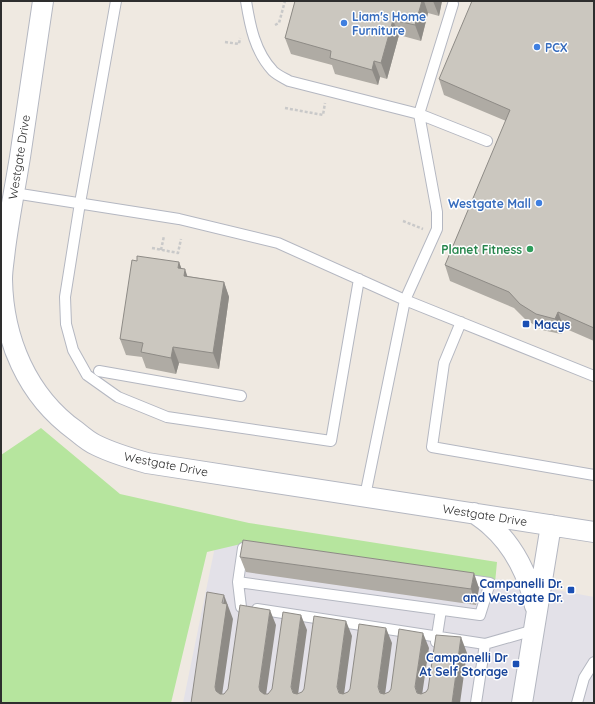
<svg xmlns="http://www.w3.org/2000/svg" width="595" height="704" font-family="Quicksand,sans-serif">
	<rect width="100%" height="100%" fill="#efe9e1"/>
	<path fill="#e3e1e8" d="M219 527 594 597V703H183Z"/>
	<path fill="#b6e59e" d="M41 428 120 494 249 523 497 562 495 583 241 544 207 552 171 703H1V455Z"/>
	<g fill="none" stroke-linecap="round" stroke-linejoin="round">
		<g stroke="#b4b7c1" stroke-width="12">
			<path id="lane" d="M116 1 80 203 65 297 66 324 73 350 87 375 118 397 167 417 331 441 359 279
				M246 1C250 26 255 52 273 71 277 75 284 78 289 81L419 114 437 212V229L405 300 365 496
				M453 4 419 114 487 141
				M14 193 179 219 278 243 405 300 594 376
				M461 322 444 363 432 447 594 475
				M99 371 241 396
				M243 548 490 583 480 615 238 582Z
				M238 582 241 607
				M257 609 485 644 534 630
				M436 642 441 610
				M476 703 485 644
				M577 703 584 678 594 662"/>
		</g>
		<g stroke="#b4b7c1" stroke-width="22">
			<path id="street" d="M43 1C35 53 28 105 20 157 15 188 9 218 5 249 4 259 2 270 2 279 3 339 27 396 76 431 82 436 89 442 96 445 112 453 129 458 147 463L594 532
				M474 513C480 517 486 521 491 526 514 546 529 577 535 606
				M522 703 551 525"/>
		</g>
		<path stroke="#c9c9c9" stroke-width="2.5" stroke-dasharray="3 2" stroke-linecap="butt" d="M275 25 279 23 285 1
			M225 42 239 44 240 38
			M285 108 323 115 325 103
			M403 221 423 229
			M152 248 178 253 181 239
			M161 250 164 236"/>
		<use href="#lane" stroke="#fff" stroke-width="10"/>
		<use href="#street" stroke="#fff" stroke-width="20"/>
	</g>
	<path fill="#afaba4" d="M295 1H442L439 16 428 13 421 41 399 35 387 79 380 77 378 85 335 74 332 65 291 54 285 38Z
		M594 1V341L564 328 561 334 542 330 525 319 514 308 450 281 445 265 506 121 444 95 439 79Z
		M137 261 179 262 181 268 187 276 224 282 229 297 219 369 179 363 176 374 146 368 142 357 126 355 120 339Z
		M240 557 479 588 476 605 246 572Z"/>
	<path fill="#8e8b86" d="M422 1H424L428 13 421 41 415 25Z
		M433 1H442L439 16Z
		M393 20 399 35 387 79 381 63Z
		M374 61 380 77 378 85 372 70Z
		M179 262 184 275 185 269 190 284 189 291 184 277 183 283 178 268Z
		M224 282 229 297 219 369 213 353Z
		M558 312 564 328 561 334 555 319Z
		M173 347 179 363 176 374 171 358Z
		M474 573 479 588 476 605 471 589Z
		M224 595 233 619 221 702 216 691 215 687Z
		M270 610 276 625 265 702 260 691 259 687Z
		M301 615 307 630 297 702 291 687Z
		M346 621 352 636 343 702 337 687Z
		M386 628 392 643 384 702 378 687Z
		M423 633 429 648 421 702 415 687Z
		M461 637 467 653 460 703H452Z"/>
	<path fill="#cbc7bf" stroke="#8e8b86" d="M295 1H422L415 25 393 20 381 63 374 61 372 70 330 58 331 51 285 38Z
		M472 1H594V328L558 312 555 319 536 314 520 304 509 292 445 265 510 110 439 79Z
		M137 256 179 262 178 268 185 269 184 276 224 282 213 353 173 347 171 358 141 352 143 343 120 339 132 260 137 261Z
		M243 540 474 573 471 589 240 557Z
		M207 592 224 595 222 603 227 604 215 687 216 691 220 694H224L228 689 240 605 270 610 259 687 260 691 264 694H268L272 689 283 612 301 615 291 687 293 693 297 694 302 692 304 689 314 616 346 621 337 687 339 693 343 694 348 692 350 689 359 624 386 628 378 687 380 693 384 694 389 692 391 689 399 629 423 633 415 687 417 693 421 694 426 692 428 689 436 635 461 637 452 703H191Z"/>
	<g fill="#3f7fe0" stroke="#fff" stroke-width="1.5">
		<circle cx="344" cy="23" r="4"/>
		<circle cx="537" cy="47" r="4"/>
		<circle cx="539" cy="203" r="4"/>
	</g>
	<circle fill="#2e9e5b" stroke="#fff" stroke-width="1.5" cx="530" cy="249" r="4"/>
	<g fill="#1a4fb4" stroke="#fff" stroke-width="1.5">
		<rect x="522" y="320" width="8" height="8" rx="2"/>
		<rect x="567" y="586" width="8" height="8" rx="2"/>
		<rect x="512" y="660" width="8" height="8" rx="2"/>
	</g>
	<g text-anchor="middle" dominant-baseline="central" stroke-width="3" stroke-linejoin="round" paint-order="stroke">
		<g font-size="12" font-weight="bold" fill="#366cbe" stroke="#fff" text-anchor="start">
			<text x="352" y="16">Liam's Home<tspan x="352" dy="14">Furniture</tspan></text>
			<text x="545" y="47">PCX</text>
			<text x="531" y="203" text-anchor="end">Westgate Mall</text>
		</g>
		<g font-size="12" fill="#2e2e2e" stroke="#fff">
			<text transform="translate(19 157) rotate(-81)">Westgate Drive</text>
			<text transform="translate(166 464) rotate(11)">Westgate Drive</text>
			<text transform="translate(485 515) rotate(9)">Westgate Drive</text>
		</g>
		<g font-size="12" font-weight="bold" fill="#27864d" stroke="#fff" text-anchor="end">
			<text x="522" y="249">Planet Fitness</text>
		</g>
		<g font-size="12" font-weight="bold" fill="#164399" stroke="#fff" text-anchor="end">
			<text x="534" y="324" text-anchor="start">Macys</text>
			<text x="563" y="583">Campanelli Dr.<tspan x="563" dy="14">and Westgate Dr.</tspan></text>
			<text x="508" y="657">Campanelli Dr<tspan x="508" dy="14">At Self Storage</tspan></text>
		</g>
	</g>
	<rect width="595" height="704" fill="none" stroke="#2e2e2e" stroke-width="4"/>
</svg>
